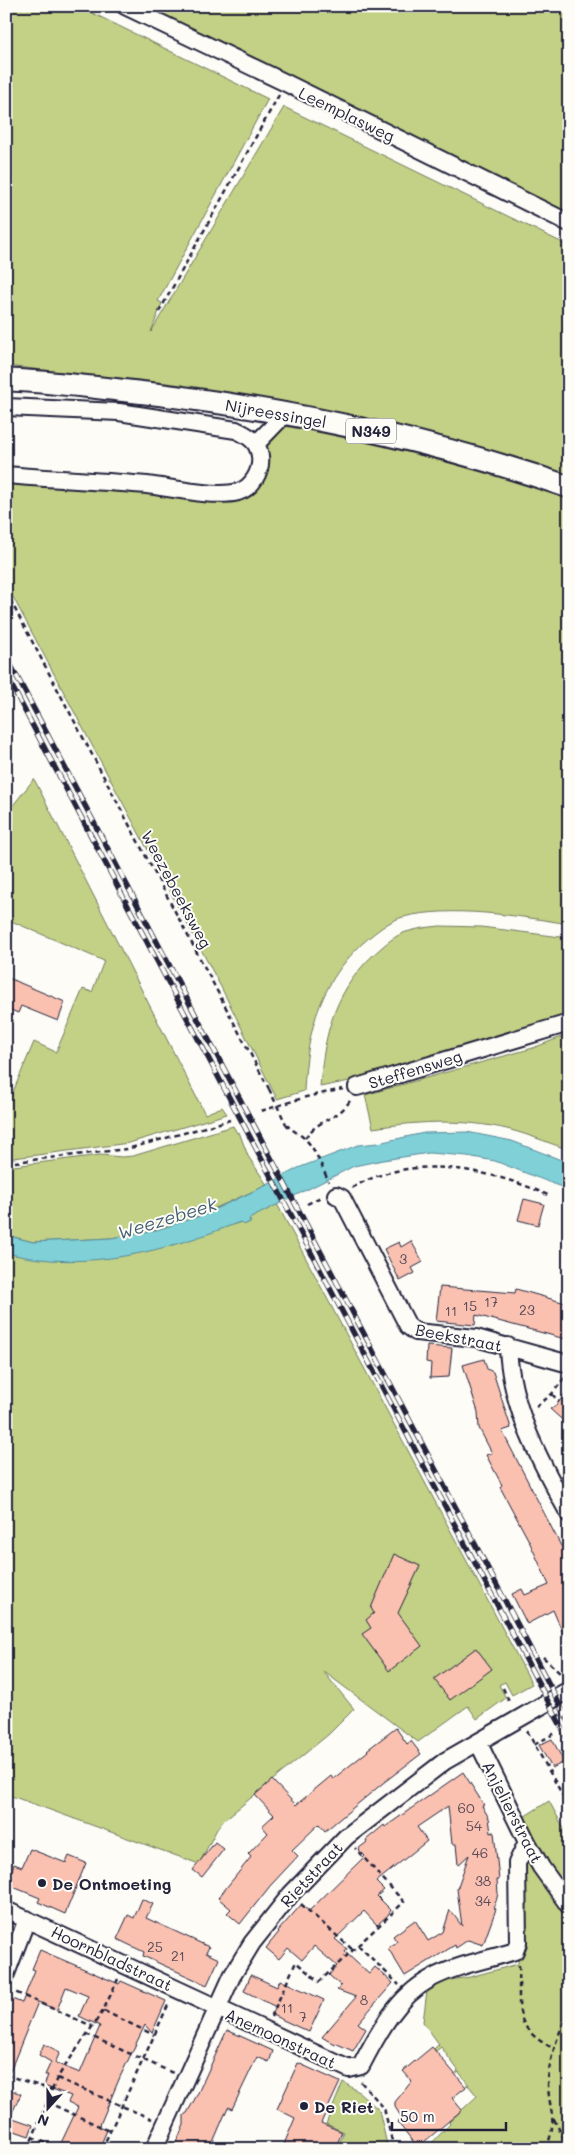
<svg xmlns="http://www.w3.org/2000/svg" width="575" height="2155" font-family="Mali,sans-serif">
	<rect width="100%" height="100%" fill="#fdfcf7"/>
	<filter id="ink" filterUnits="userSpaceOnUse"><feTurbulence type="fractalNoise" baseFrequency=".02" numOctaves="2"/><feDisplacementMap in="SourceGraphic" scale="10" xChannelSelector="R" yChannelSelector="G"/><feConvolveMatrix kernelMatrix="1 2 1 2 8 2 1 2 1" color-interpolation-filters="sRGB"/></filter>
	<g filter="url(#ink)">
		<path fill="#c2d185" stroke="#727a60" d="M6 6H78L268 99 158 301 162 303 151 332 284 107 569 246V477L184 388V385L6 366Z
			M138 6H569V215L492 175 371 120Z
			M291 424C384 444 478 466 569 497V924C519 916 452 905 403 917 391 920 380 929 371 936 321 977 307 1029 304 1091L277 1099 221 987 6 584V483L116 489 229 502 238 500 254 492 264 478 268 457 263 441 283 426Z
			M34 779 205 1114 222 1107 227 1114 129 1143 6 1159V1100L10 1099 34 1042 56 1052 83 989 92 992 104 961 11 921 6 932V814Z
			M440 926 481 927 569 938V1016L369 1077 320 1087C324 1031 336 986 381 948 389 941 399 933 410 931 420 928 430 927 440 926Z
			M569 1034V1150C552 1144 535 1137 518 1132 471 1118 421 1121 373 1128L365 1095 533 1048Z
			M233 1126 237 1133 239 1132 248 1156 267 1185 182 1223 132 1235 111 1238 33 1242 6 1235V1167L100 1155 122 1157 133 1156Z
			M277 1204 532 1684 512 1695 505 1682 499 1685 506 1698 477 1719 468 1706 418 1742 323 1671 354 1709 329 1734 224 1820 217 1829 199 1864 6 1794V1253L16 1255 211 1232 241 1222 243 1225 250 1222 248 1219Z
			M549 1801 569 1838V1896L555 1880 522 1818Z
			M526 1849 569 1916V2149H426L450 2124 449 2122 477 2096 469 2086 466 2085H469L459 2072 456 2074 458 2070 441 2047 436 2051 434 2049 439 2044 423 2022 428 1983 470 1977 518 1964Z
			M343 2082 359 2092 379 2110 388 2149H337L344 2132 326 2124Z"/>
		<path fill="#7fd0d7" stroke="#5a8a99" d="M467 1132 512 1141 569 1163V1190L495 1161 467 1156 429 1153 383 1160 354 1166 249 1219 251 1222 243 1225 240 1222C166 1251 86 1273 6 1253V1235L33 1242 111 1238 156 1230 200 1216 267 1185 298 1168 358 1145 378 1143 424 1133Z"/>
		<path fill="#fac1b1" stroke="#22223b" d="M6 977 65 1002 58 1021 21 1006 18 1013 6 1008Z
			M524 1199 544 1204 538 1225 518 1220Z
			M411 1241 423 1262 412 1268 415 1273 400 1281 384 1249 399 1242 401 1247Z
			M440 1287 515 1293 516 1289 569 1304V1340L476 1315 475 1325 436 1321Z
			M427 1346 452 1348 449 1377 430 1378 431 1363 426 1362Z
			M484 1359 487 1369 493 1372 511 1428 502 1431 561 1546 569 1542V1647L553 1610 527 1624 512 1594 522 1589 525 1595 549 1585 529 1541 500 1487 502 1485 486 1455 492 1453 479 1428 478 1412 463 1365Z
			M569 1388V1426L550 1409 556 1406Z
			M394 1554 420 1566 398 1613 422 1646 389 1671 362 1634 371 1628 366 1620 374 1613 371 1608Z
			M476 1648 492 1669 450 1700 434 1679Z
			M396 1728 407 1744 411 1741 421 1754 383 1783 325 1831 319 1824 292 1850 298 1856 270 1886 240 1924 227 1913 231 1909 218 1898 251 1857 248 1854 268 1833 262 1826 274 1815 255 1795 272 1780 296 1805 331 1776 333 1779 368 1751 367 1750Z
			M552 1739 564 1762 552 1768 539 1745Z
			M463 1772 484 1805 482 1806 489 1818 491 1833 494 1832 499 1880H497L498 1894 494 1908 496 1909 483 1945 468 1940 456 1948 455 1945 405 1976 388 1948 397 1942 393 1936 415 1920 428 1941 443 1932 450 1910 462 1926 457 1889 469 1855 458 1865 456 1844H452L448 1806 417 1827 427 1841 376 1882 384 1890 377 1896 391 1910 388 1915 377 1925 364 1911 335 1939 347 1949 345 1952 369 1974 375 1967 393 1983 358 2023 366 2029 353 2051 335 2043V2045L322 2037 356 1997 337 1990 341 1986 329 1975 337 1966 314 1946 302 1960 288 1948 279 1959 266 1948 279 1932 278 1931 301 1905 309 1911 365 1856 358 1849 367 1842 366 1840 384 1825 385 1827Z
			M215 1842 224 1849 202 1877 193 1870Z
			M30 1849 66 1863 69 1856 86 1863 65 1914 38 1902 40 1898 6 1884 14 1864 22 1867Z
			M142 1899 153 1904 146 1918 209 1947 206 1953 219 1959 207 1985 143 1956 144 1952 117 1939 128 1915 134 1918Z
			M40 1950 119 1984 121 1981 166 2001 152 2033 145 2025 120 2077 99 2127 107 2130 99 2149H74L61 2143 78 2107 68 2102 71 2096 44 2086 48 2075H45L51 2062 39 2055 44 2044 60 2052 55 2063 80 2073 100 2026 79 2016 88 1996 66 1987 57 2010 38 2002 6 2081V2013L12 1999 22 2003 35 1970 32 1969Z
			M251 1975 277 1987 280 1980 324 2000 309 2032 272 2015 276 2007 244 1991Z
			M227 2030 273 2051 269 2062 257 2057 232 2109 228 2107 210 2149H173L184 2125V2115L187 2113 197 2095Z
			M432 2047 466 2087 452 2098 462 2110 418 2147 397 2122 402 2118 395 2107V2102L412 2081 403 2071Z
			M298 2063 340 2082 321 2123 342 2132 335 2149H282L295 2118 277 2109Z
			M6 2088 21 2094 10 2117 33 2125 29 2136 6 2128Z"/>
		<g fill="none" stroke-linecap="round" stroke-linejoin="round">
			<g stroke="#22223b" stroke-width="20">
				<path id="minor" d="M125 6 286 83 569 223
					M6 407 119 412 236 430C249 436 258 441 260 456 262 471 252 488 238 492 215 498 172 488 147 485 100 481 53 479 6 475
					M256 444 285 414
					M357 1087 569 1023
					M336 1195 342 1198 408 1326 416 1332 476 1338 569 1364
					M508 1346C510 1407 540 1461 569 1514
					M478 1742 527 1842 541 1867 569 1906
					M6 1910 349 2069 361 2066C378 2033 397 1997 430 1979 456 1965 487 1960 515 1951L518 1943 517 1863 527 1842
					M6 1974 27 1919
					M154 2149 232 1976 252 1943 291 1894 346 1837 445 1761 569 1690"/>
			</g>
			<g stroke="#22223b" stroke-width="25">
				<path id="major" d="M6 380C44 381 82 386 119 390 271 406 424 437 569 487"/>
			</g>
			<path stroke="#22223b" stroke-width="2.5" stroke-dasharray="5 4" stroke-linecap="butt" d="M159 312 279 95
				M6 592 269 1089
				M261 1111 306 1097 343 1089
				M286 1124C292 1131 299 1133 305 1139 316 1149 322 1168 329 1182
				M305 1138C320 1117 338 1121 351 1099
				M6 1163 127 1149 230 1120
				M352 1188C411 1152 491 1169 550 1196
				M307 1204 321 1197
				M552 1394 559 1402
				M536 1407 552 1394 565 1377
				M543 1657 563 1676
				M503 1688 510 1704
				M556 1717 569 1710
				M527 1731 563 1796 569 1792
				M534 1745 555 1733
				M301 1904 353 1950
				M358 1945 399 1985
				M519 1965C521 2006 509 2027 555 2049
				M8 1989 92 2026
				M104 2011 154 2035
				M271 2017 296 1962 319 1982 404 1902 355 1848
				M86 2034 173 2073
				M6 2075 52 2090
				M57 2078 152 2119
				M361 2082 384 2108 394 2149
				M47 2102 110 2131
				M554 2119 569 2149
				M32 2137 60 2149
				M28 2149 57 2078 103 2011 118 1979
				M102 2149 169 2003
				M546 2149C559 2117 548 2111 548 2081 549 2058 559 2032 569 2011"/>
			<use href="#minor" stroke="#fdfcf7" stroke-width="16"/>
			<use href="#major" stroke="#fdfcf7" stroke-width="21"/>
			<g stroke="#22223b" stroke-width="5.5">
				<path id="rail" d="M6 656 569 1722
					M6 675 569 1741"/>
			</g>
			<use href="#rail" stroke="#fdfcf7" stroke-width="4" stroke-dasharray="11" stroke-linecap="butt"/>
			<path stroke="#22223b" stroke-width="2.5" stroke-dasharray="5 4" stroke-linecap="butt" d="M269 1089 286 1124"/>
		</g>
	</g>
	<g fill="#22223b" stroke="#fdfcf7" stroke-width="2">
		<circle cx="42" cy="1883" r="5"/>
		<circle cx="304" cy="2106" r="5"/>
	</g>
	<g text-anchor="middle" dominant-baseline="central" stroke-width="4" stroke-linejoin="round" paint-order="stroke">
		<g font-size="14" fill="#584a58">
			<text x="403" y="1258">3</text>
			<text x="491" y="1301">17</text>
			<text x="470" y="1305">15</text>
			<text x="527" y="1309">23</text>
			<text x="451" y="1310">11</text>
			<text x="466" y="1807">60</text>
			<text x="474" y="1825">54</text>
			<text x="480" y="1852">46</text>
			<text x="483" y="1880">38</text>
			<text x="483" y="1900">34</text>
			<text x="155" y="1946">25</text>
			<text x="178" y="1955">21</text>
			<text x="364" y="1999">8</text>
			<text x="287" y="2007">11</text>
			<text x="303" y="2016">7</text>
		</g>
		<rect fill="#fdfcf7" stroke="#646373" stroke-width="1" x="346" y="418.5" width="50" height="25" rx="4"/>
		<g font-size="15" font-weight="bold" fill="#22223b">
			<text x="371" y="431">N349</text>
		</g>
		<g font-size="16" fill="#22223b" stroke="#fdfcf7">
			<text transform="translate(347 114) rotate(26)">Leemplasweg</text>
			<text transform="translate(276 413) rotate(10)">Nijreessingel</text>
			<text transform="translate(177 889) rotate(62)">Weezebeeksweg</text>
			<text transform="translate(415 1069) rotate(-17)">Steffensweg</text>
			<text transform="translate(459 1337) rotate(11)">Beekstraat</text>
			<text transform="translate(513 1812) rotate(63)">Anjelierstraat</text>
			<text transform="translate(311 1874) rotate(-47)">Rietstraat</text>
			<text transform="translate(112 1958) rotate(25)">Hoornbladstraat</text>
			<text transform="translate(281 2038) rotate(25)">Anemoonstraat</text>
		</g>
		<g font-size="16" font-weight="bold" fill="#22223b" stroke="#fdfcf7" text-anchor="start">
			<text x="52" y="1883">De Ontmoeting</text>
			<text x="314" y="2106">De Riet</text>
		</g>
		<g font-size="18" font-style="italic" fill="#435f72" stroke="#fdfcf7">
			<text transform="translate(167 1218) rotate(-17)">Weezebeek</text>
		</g>
	</g>
	<rect width="575" height="2155" fill="none" stroke="#fdfcf7" stroke-width="25"/>
	<rect x="12" y="12" width="550" height="2130" fill="none" stroke="#22223b" stroke-width="2" filter="url(#ink)"/>
	<g transform="translate(48 2108) rotate(201)" stroke="#fdfcf7" stroke-width="4" paint-order="stroke">
	<path d="M0-4L9 19L0 12L-9 19Z" fill="#22223b"/>
	<text y="-8" font-size="14" font-weight="bold" text-anchor="middle" fill="#22223b">N</text>
	</g>
	<path d="M392 2122v8h114v-8" fill="none" stroke="#22223b" stroke-width="2.5"/>
	<text x="400" y="2122" font-size="15" fill="#22223b" stroke="#fdfcf7" stroke-width="4" paint-order="stroke">50 m</text>
</svg>
